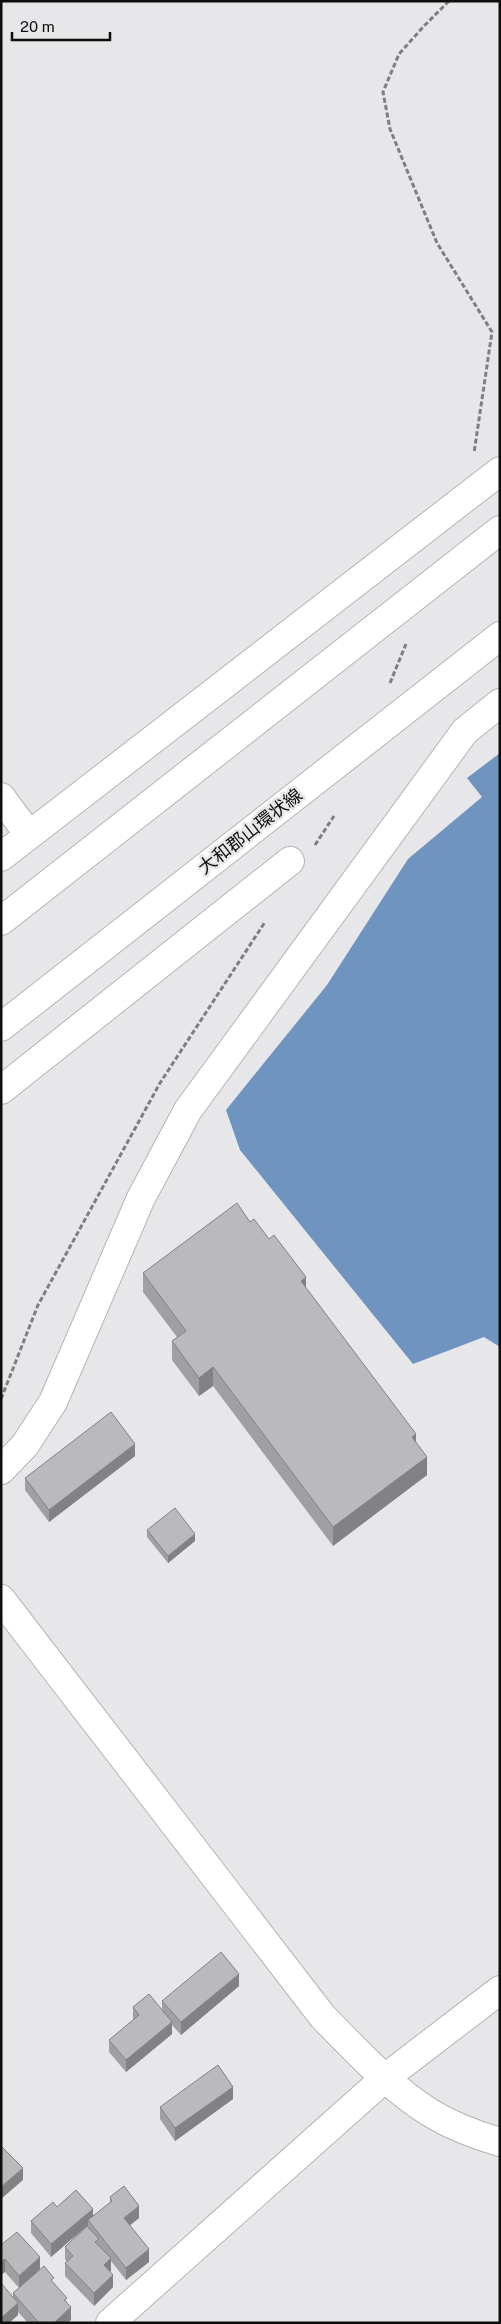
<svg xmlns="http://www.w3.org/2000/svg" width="501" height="2324" font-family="'Public Sans','Noto Sans JP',sans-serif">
	<rect width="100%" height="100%" fill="#e7e7ea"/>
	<path fill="#6f94c0" d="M500 753V1347L484 1337 413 1364 240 1150 226 1110 327 985 408 859 482 797 467 778Z"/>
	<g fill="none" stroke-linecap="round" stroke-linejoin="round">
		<g stroke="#b5b5b8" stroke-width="30">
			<path id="street" d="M1 857 500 471
				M1 1090 290 861
				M1 1470 25 1445 53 1402 141 1198 188 1110 465 731 500 703
				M110 2323 385 2078 500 1990"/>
		</g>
		<g stroke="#b5b5b8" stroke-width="30">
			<path id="secondary" d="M1 797 29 835
				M1 921 500 530
				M1 1027 500 636
				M1 1599 323 2017C356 2050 389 2087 429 2112 450 2125 476 2135 500 2142"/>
		</g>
		<path stroke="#7f7f81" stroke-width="3" stroke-dasharray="5 2.5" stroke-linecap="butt" d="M449 1 424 26 399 54 383 92 390 129 437 243 492 332 474 453
			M390 683 406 644
			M315 845 334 816
			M1 1399 38 1305 160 1083 265 922"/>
		<use href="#street" stroke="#fff" stroke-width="28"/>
		<use href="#secondary" stroke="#fff" stroke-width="28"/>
	</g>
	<path fill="#a0a0a3" d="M250 1222 306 1288 416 1441 427 1475 333 1546 213 1386 199 1396 172 1360V1341L177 1337 143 1292V1273Z
		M135 1456 49 1522 25 1490V1478Z
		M147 1530 195 1541 168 1563 147 1537Z
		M239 1986 181 2035 172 2025V2034L126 2072 109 2052V2040L133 2020V2007L162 2010V2001Z
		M233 2099 175 2141 160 2119V2107Z
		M110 2197 139 2218 130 2225 149 2262 126 2280 111 2261V2271H110L113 2287 94 2306 65 2276V2263L67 2262 65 2259V2247L82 2230 51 2257 31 2233V2221L57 2207 93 2216 110 2203Z
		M1 2245 40 2269 19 2288 5 2272Z
		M54 2283 67 2302 71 2320 67 2323H28L18 2312V2315L9 2323H1L13 2296V2293Z"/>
	<path fill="#828284" d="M306 1277V1296L301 1281Z
		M213 1367V1386L199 1396V1378Z
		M416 1434V1453L412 1437Z
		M135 1444V1456L49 1522V1510Z
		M427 1457V1475L333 1546V1527Z
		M195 1534V1541L168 1563V1556Z
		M239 1974V1986L181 2035V2022Z
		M172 2022V2034L126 2072V2060Z
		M233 2087V2099L175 2141V2128Z
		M23 2168V2180L1 2199V2187Z
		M139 2206V2218L124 2230V2218Z
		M93 2209V2221L88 2220V2225L51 2257V2244Z
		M149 2249V2262L126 2280V2268Z
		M40 2257V2269L19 2288V2276Z
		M111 2258V2271L104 2277V2265Z
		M5 2259V2272L1 2275V2262Z
		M113 2275V2287L94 2306V2293Z
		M18 2303V2315L9 2323H1V2318Z
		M71 2307V2320L67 2323H54Z"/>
	<path fill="#bababd" stroke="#828284" d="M237 1203 250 1222 254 1219 269 1239 274 1235 306 1277 301 1281 416 1434 412 1437 427 1457 333 1527 213 1367 199 1378 172 1341 186 1331 143 1273Z
		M111 1412 135 1444 49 1510 25 1478Z
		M175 1508 195 1534 168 1556 147 1530Z
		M221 1952 239 1974 181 2022 162 2001Z
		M149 1994 172 2022 126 2060 109 2040 139 2015 133 2007Z
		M218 2065 233 2087 175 2128 160 2107Z
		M1 2146 23 2168 1 2187Z
		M124 2186 139 2206 124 2218 149 2249 126 2268 88 2220 112 2201 110 2197Z
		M76 2190 93 2209 51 2244 31 2221 53 2202 57 2207Z
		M87 2226 99 2239 95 2242 111 2258 104 2265 113 2275 94 2293 65 2263 73 2256 65 2247Z
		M17 2232 40 2257 19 2276 5 2259 1 2262V2245Z
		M44 2266 54 2278 51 2280 67 2298 64 2300 71 2307 54 2323H39L13 2293Z
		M1 2283 18 2303 1 2318Z"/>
	<g text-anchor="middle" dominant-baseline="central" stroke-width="5" stroke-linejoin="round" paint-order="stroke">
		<g font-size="18" fill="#0e0e0f" stroke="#e7e7ea">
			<text transform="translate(250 831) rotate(-38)">大和郡山環状線</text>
		</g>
	</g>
	<rect width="501" height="2324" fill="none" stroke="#0e0e0f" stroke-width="5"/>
	<path d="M12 32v8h98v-8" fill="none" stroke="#0e0e0f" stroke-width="2.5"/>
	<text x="20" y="32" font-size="15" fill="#0e0e0f" stroke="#e7e7ea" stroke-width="4" paint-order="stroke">20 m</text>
</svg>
